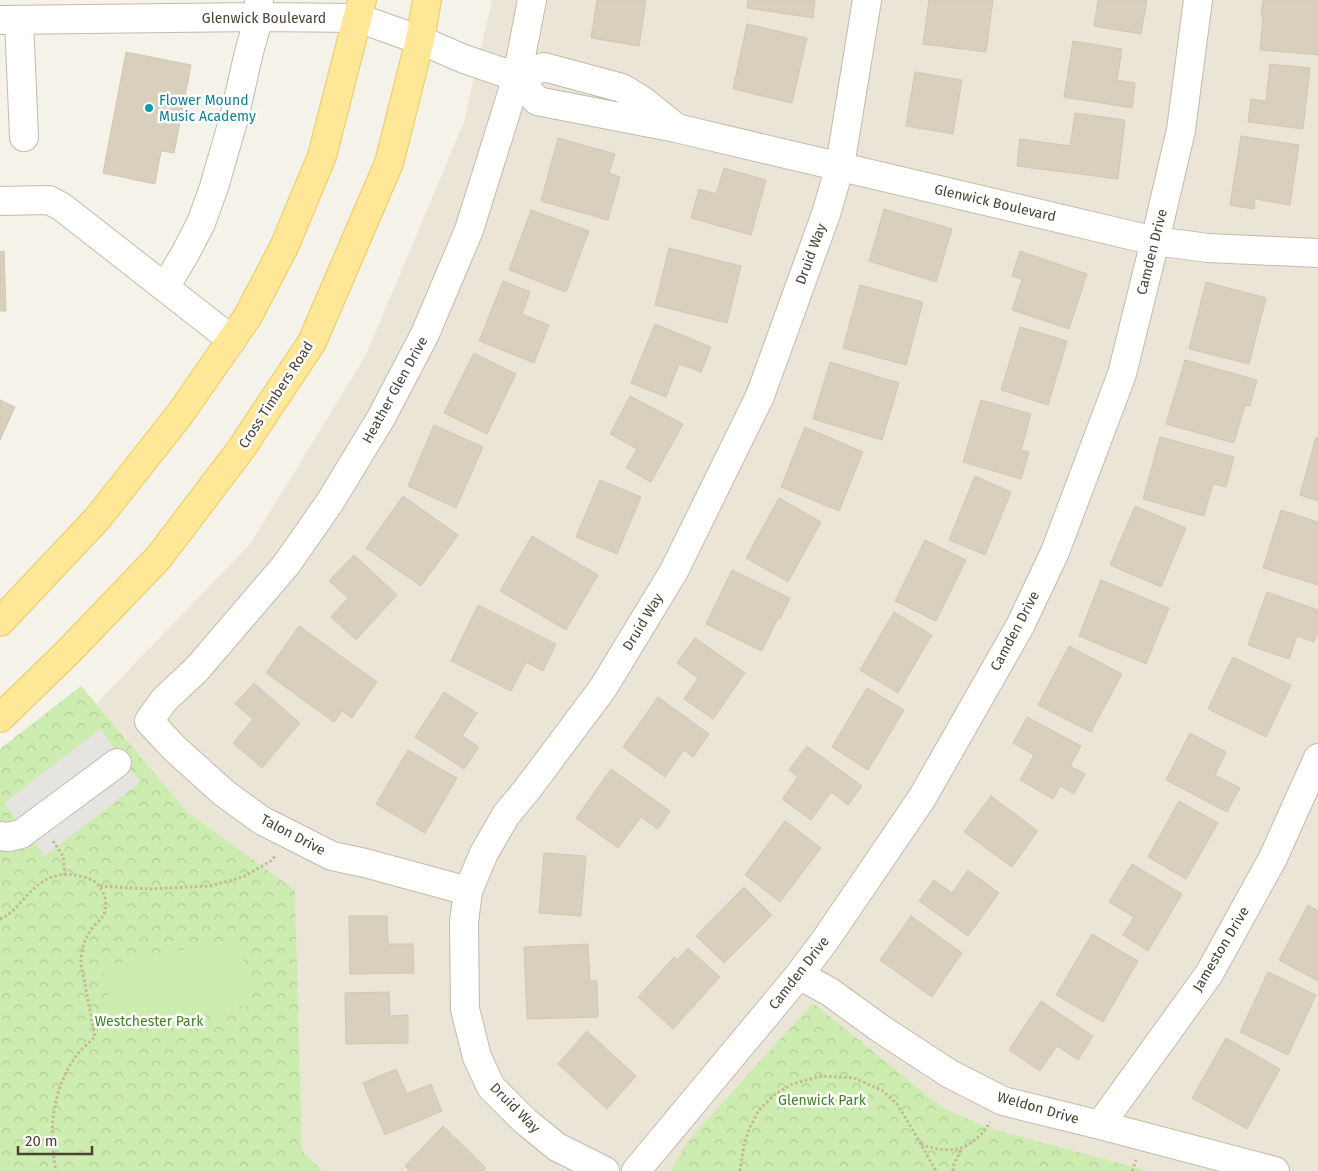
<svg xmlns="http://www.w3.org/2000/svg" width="1318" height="1171" font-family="'Fira Sans',sans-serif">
	<defs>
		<pattern id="forest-crowns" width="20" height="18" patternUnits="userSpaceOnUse" patternTransform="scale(1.25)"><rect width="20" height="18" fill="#cdecaf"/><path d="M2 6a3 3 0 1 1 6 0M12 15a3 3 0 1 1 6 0" fill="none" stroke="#b2cc97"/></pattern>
	</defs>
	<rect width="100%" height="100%" fill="#f5f2e9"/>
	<path fill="#eae5d6" d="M492 0H1318V1171H323L302 1151 295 890 187 812 96 704 251 543 366 355 464 122Z"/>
	<path fill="url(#forest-crowns)" d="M81 686 187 812 295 890 302 1151 323 1171H0V749Z
		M813 1003 943 1108 988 1128 1148 1171H671L687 1142Z"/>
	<path fill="#cdecaf" d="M239 938 252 1004 116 1033 102 967Z"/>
	<path fill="#e6e4e0" d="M100 729 141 782 45 856 4 803Z"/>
	<path fill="#d8cfbd" stroke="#d3c7b0" d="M597 0H646L639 46 591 38Z
		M748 0H815L813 18 747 8Z
		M929 0H993L986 52 923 44Z
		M1098 0H1147L1141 34 1094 26Z
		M1263 0H1318V55L1260 50 1263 16H1261Z
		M747 24 807 38 792 103 733 89Z
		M1073 41 1122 49 1117 80 1135 83 1132 108 1064 97Z
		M126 52 191 65 174 153 161 151 155 184 103 173Z
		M1270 64 1310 68 1303 129 1248 122 1251 99 1266 101Z
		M915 72 962 80 953 134 906 126Z
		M1075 113 1125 120 1118 179 1017 166 1020 139 1070 146Z
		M1241 136 1299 145 1290 205 1255 199 1254 209 1230 205Z
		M558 138 615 154 609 173 620 177 608 220 541 201Z
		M724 168 766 180 751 235 691 218 699 189 716 194Z
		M884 209 952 229 936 282 869 261Z
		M531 210 589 231 566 292 509 270Z
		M669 248 741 266 727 323 655 305Z
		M4 251 6 311H0V252Z
		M1020 251 1087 274 1069 329 1012 310 1022 279 1012 276Z
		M503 281 530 292 522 314 549 325 534 363 479 341Z
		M1206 282 1266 298 1249 364 1189 349Z
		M860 285 923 302 906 365 843 348Z
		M655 324 711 347 701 372 679 364 666 397 631 383Z
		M1020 327 1067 341 1048 405 1001 390Z
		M474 353 516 374 487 434 444 413Z
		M1185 360 1257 380 1250 406 1245 405 1234 443 1166 424Z
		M830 362 899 383 882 440 813 419Z
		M630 396 683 424 651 482 626 468 637 449 610 434Z
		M0 400 15 407 0 440Z
		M981 400 1031 414 1021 450 1029 452 1021 479 963 462Z
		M434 425 483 447 456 508 408 486Z
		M805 427 863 452 839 511 781 487Z
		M1160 437 1234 457 1226 487 1213 484 1204 516 1143 499Z
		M1316 437 1318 438V501L1300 495Z
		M975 476 1011 492 985 555 949 540Z
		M600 480 641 497 617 554 576 537Z
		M403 496 458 535 421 586 366 548Z
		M779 498 821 522 788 582 746 558Z
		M1135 506 1186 528 1161 587 1110 565Z
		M1281 510 1318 522V585L1263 568Z
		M532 536 598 575 566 630 500 591Z
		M925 540 966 560 936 621 895 601Z
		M354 555 397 595 356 640 331 617 348 598 329 581Z
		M732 570 790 598 780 619 778 618 762 651 706 624Z
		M1101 580 1169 608 1146 664 1079 636Z
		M1267 592 1318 610V630L1314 642 1297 636 1289 659 1248 645Z
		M478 605 556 644 543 671 526 662 511 691 451 661Z
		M894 612 932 635 898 693 860 670Z
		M299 626 377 682 352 718 342 711 334 722 266 673Z
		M695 638 745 673 713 719 684 699 698 678 677 663Z
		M1069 646 1122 674 1091 732 1038 705Z
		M1233 657 1291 685 1266 737 1208 709Z
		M254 683 300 723 262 768 233 743 253 719 235 704Z
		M867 688 904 710 868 770 832 747Z
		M444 692 477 713 462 736 479 747 464 769 415 737Z
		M658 697 709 734 693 757 684 750 665 777 623 747Z
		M1027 717 1081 746 1070 766 1085 774 1074 794 1060 786 1053 799 1020 780 1034 755 1013 743Z
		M1190 733 1226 752 1215 775 1240 788 1227 812 1166 780Z
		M807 746 862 786 848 805 831 792 811 820 782 799 798 777 789 770Z
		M408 750 457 778 425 833 376 804Z
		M611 769 670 811 658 829 641 817 618 848 576 818Z
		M991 796 1038 831 1012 867 964 832Z
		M1179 801 1218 823 1186 879 1148 857Z
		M785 821 821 848 780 902 745 875Z
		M544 853 586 856 581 916 539 913Z
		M1132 864 1182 894 1148 951 1123 935 1134 917 1109 902Z
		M968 870 999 893 968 936 919 901 934 880 952 893Z
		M744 887 772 915 724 963 696 936Z
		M1308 905 1318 911V981L1279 960Z
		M349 916H387L388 944H413L414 973 350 974Z
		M911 916 962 953 932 997 880 960Z
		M1092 934 1138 961 1103 1022 1056 995Z
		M588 944 590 981H597L598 1017 527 1019 524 947Z
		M688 948 720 977 673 1029 638 997 674 957 677 960Z
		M1268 972 1316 995 1288 1055 1240 1032Z
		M389 992 390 1016 408 1015V1043L346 1044 345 993Z
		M1041 1001 1093 1036 1078 1060 1057 1046 1040 1071 1009 1050Z
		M587 1031 636 1076 607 1109 558 1064Z
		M1226 1038 1280 1069 1247 1129 1192 1098Z
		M396 1069 407 1094 431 1084 442 1111 385 1135 363 1083Z
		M443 1126 486 1168 483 1171H410L405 1166Z"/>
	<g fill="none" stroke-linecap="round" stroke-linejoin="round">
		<g stroke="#c2bbaa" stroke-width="30">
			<path id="minor" d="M0 20 259 17 358 18 420 40 464 59 517 77 537 101 676 128 1155 241 1208 248 1318 253
				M19 20 24 137
				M517 77 544 67 622 88 643 101 673 125
				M0 201 49 200 62 207 232 340
				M165 287 185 254 201 223 214 187 234 118 249 52 259 17V0
				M0 836 8 837 21 834 117 763
				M468 891 365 863 332 856 261 820 224 793 174 748 149 721 164 700 197 669 286 565 330 502 381 418 425 334 469 230 517 77 532 0
				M799 975 830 992 881 1029 950 1074 1003 1101 1100 1125 1275 1171
				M1100 1125 1209 974 1273 858 1318 758
				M605 1171 557 1147 525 1121 491 1087 477 1057 465 1009 464 922 468 891 484 853 506 815 529 787 603 688 674 571 760 396 826 214 840 166 867 0
				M636 1171 799 975 826 939 922 798 1020 626 1055 552 1122 374 1155 241 1181 130 1198 0"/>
		</g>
		<g stroke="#ecc960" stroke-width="30">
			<path id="major" d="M0 622 97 519 180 414 248 316 284 247 322 156 362 0
				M0 718 68 652 159 557 241 449 312 342 389 163 420 40 427 0"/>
		</g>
		<path stroke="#c5b89a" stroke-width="3" stroke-dasharray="2.5 2.5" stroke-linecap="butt" d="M53 841 63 856 65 875
			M100 886 148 889 210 886 243 877 271 861 276 855
			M0 919C8 916 15 909 21 902 38 883 52 870 79 876 87 878 94 879 99 886 105 893 107 902 105 911 103 918 99 921 94 926 84 938 81 949 81 964L95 1037C89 1043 81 1049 76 1056 52 1090 48 1131 56 1171
			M921 1144C951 1156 973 1150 990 1122
			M740 1171 744 1145 749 1129 759 1110 774 1095 792 1084 822 1076 854 1078 883 1091 897 1104 911 1127 936 1171
			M953 1171 954 1164 962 1148
			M1132 1171 1136 1160"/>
		<use href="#minor" stroke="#fff" stroke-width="28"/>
		<use href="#major" stroke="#ffe798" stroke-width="28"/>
	</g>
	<circle fill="#0f9aa8" stroke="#fff" stroke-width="2" cx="149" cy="108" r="5"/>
	<g text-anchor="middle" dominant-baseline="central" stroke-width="5" stroke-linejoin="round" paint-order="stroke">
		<g font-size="14" fill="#4a4336" stroke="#fff">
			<text x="264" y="18">Glenwick Boulevard</text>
			<text transform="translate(995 203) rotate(13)">Glenwick Boulevard</text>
			<text transform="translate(1152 252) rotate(-76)">Camden Drive</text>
			<text transform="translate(811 254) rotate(-70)">Druid Way</text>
			<text transform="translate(395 390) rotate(-61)">Heather Glen Drive</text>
			<text transform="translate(276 395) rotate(-57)">Cross Timbers Road</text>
			<text transform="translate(643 622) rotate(-59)">Druid Way</text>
			<text transform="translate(1015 631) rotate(-62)">Camden Drive</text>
			<text transform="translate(293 835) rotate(28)">Talon Drive</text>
			<text transform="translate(1221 949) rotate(-59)">Jameston Drive</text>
			<text transform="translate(799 973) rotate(-52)">Camden Drive</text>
			<text transform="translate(515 1108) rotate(45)">Druid Way</text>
			<text transform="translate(1038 1108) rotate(16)">Weldon Drive</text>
		</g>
		<g font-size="14" fill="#0d838f" stroke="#fff" text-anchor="start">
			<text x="159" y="100">Flower Mound<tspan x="159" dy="16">Music Academy</tspan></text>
		</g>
		<g font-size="14" fill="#428124" stroke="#fff">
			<text x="149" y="1021">Westchester Park</text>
			<text x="822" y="1100">Glenwick Park</text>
		</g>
	</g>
	<path d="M18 1146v8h74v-8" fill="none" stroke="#4a4336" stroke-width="2.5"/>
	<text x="25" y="1146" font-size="15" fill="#4a4336" stroke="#ffffff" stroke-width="4" paint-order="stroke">20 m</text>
</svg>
